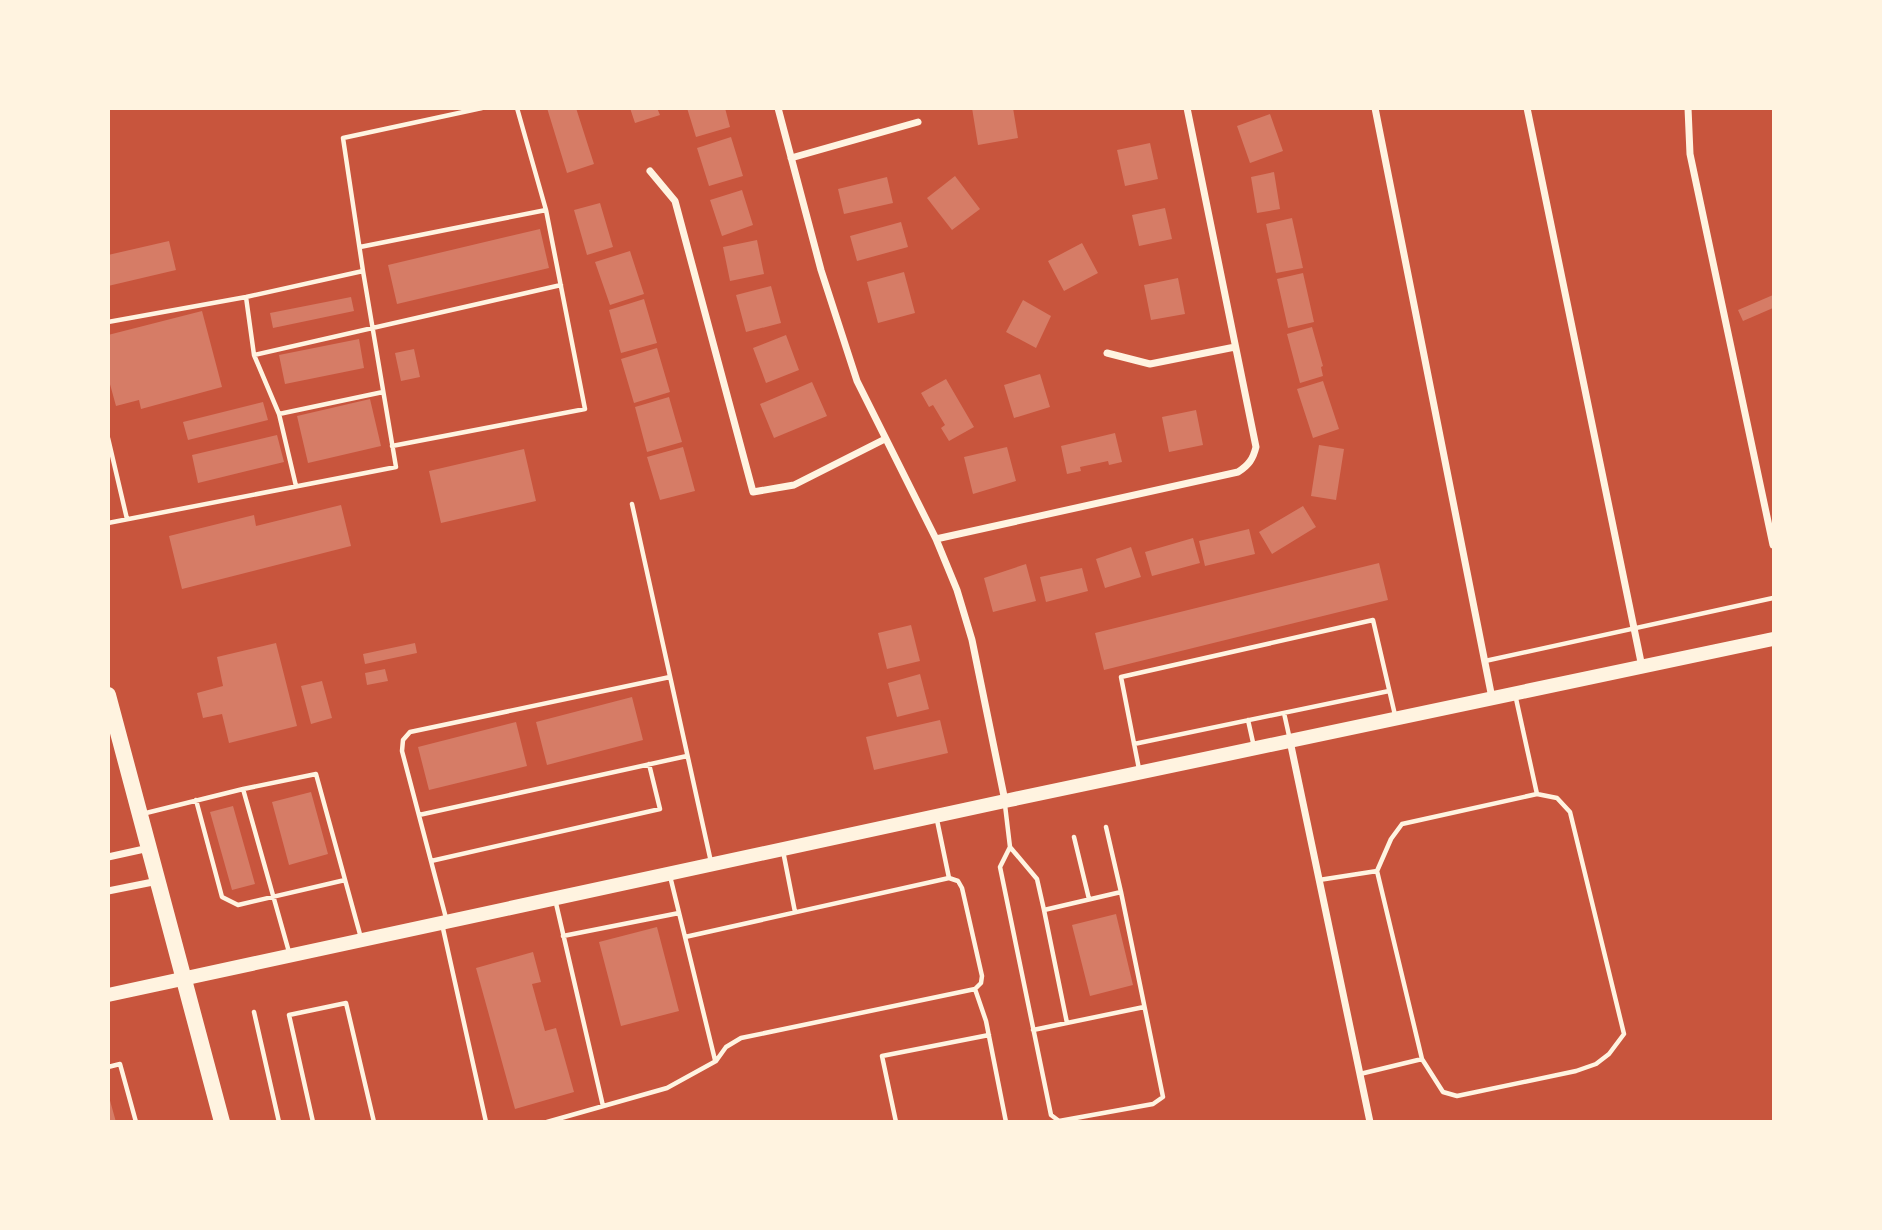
<svg xmlns="http://www.w3.org/2000/svg" width="1882" height="1230" font-family="'Roboto Condensed',sans-serif">
	<rect width="100%" height="100%" fill="#c8553d"/>
	<path fill="#d67c66" d="M547 108H576L594 164 567 173Z
		M630 108H657L660 115 635 123Z
		M687 108H725L730 127 696 137Z
		M972 108H1013L1018 138 978 145Z
		M1270 114 1283 151 1250 163 1237 126Z
		M731 137 743 176 709 186 697 148Z
		M1150 143 1158 179 1125 186 1117 150Z
		M1274 172 1280 209 1257 213 1251 177Z
		M955 176 980 209 952 230 927 198Z
		M887 177 893 203 844 214 838 189Z
		M742 190 753 225 722 236 710 200Z
		M600 203 613 247 587 255 574 210Z
		M1165 208 1172 239 1139 246 1132 215Z
		M1292 218 1303 268 1276 273 1266 224Z
		M901 222 908 247 857 261 850 236Z
		M540 229 549 268 397 304 388 265Z
		M757 240 764 274 730 281 723 247Z
		M169 241 176 270 108 286V255Z
		M1082 243 1098 273 1064 291 1048 261Z
		M630 251 644 294 610 305 595 262Z
		M904 272 915 313 878 323 867 282Z
		M1303 273 1314 322 1288 328 1277 279Z
		M1178 278 1185 314 1151 320 1144 285Z
		M771 286 781 323 746 332 736 295Z
		M1773 295V308L1743 321 1738 310Z
		M351 297 354 311 273 328 270 313Z
		M644 299 657 343 621 353 609 310Z
		M1023 300 1051 316 1036 348 1006 332Z
		M202 311 222 387 141 409 139 400 116 406 108 377V335Z
		M1312 327 1323 366 1321 367 1323 376 1300 383 1287 334Z
		M786 335 799 370 766 383 753 348Z
		M359 339 364 368 285 384 279 355Z
		M657 348 670 392 634 403 621 359Z
		M414 349 420 377 401 381 395 353Z
		M1040 374 1050 407 1014 418 1004 385Z
		M946 379 974 427 949 441 941 428 945 425 933 405 929 407 921 393Z
		M1323 381 1339 429 1313 438 1297 389Z
		M812 382 827 416 774 438 760 404Z
		M669 397 682 442 647 452 635 407Z
		M370 399 381 446 308 463 297 416Z
		M263 402 268 420 188 440 183 422Z
		M1196 410 1203 445 1169 452 1162 417Z
		M1115 433 1122 462 1109 465 1108 461 1080 467 1081 471 1067 474 1061 446Z
		M277 435 284 462 198 483 192 455Z
		M1319 445 1344 449 1336 500 1311 496Z
		M683 447 695 491 660 500 647 457Z
		M1007 447 1016 481 973 494 964 457Z
		M524 449 536 501 441 523 429 471Z
		M341 505 351 546 182 589 169 536 254 515 256 526Z
		M1303 506 1316 527 1272 554 1259 532Z
		M1249 529 1255 554 1205 566 1199 541Z
		M1193 538 1200 563 1152 576 1145 552Z
		M1131 547 1141 577 1105 588 1096 559Z
		M1379 563 1388 600 1104 670 1095 633Z
		M1026 564 1036 601 993 612 984 578Z
		M1082 568 1088 591 1046 602 1040 577Z
		M911 625 920 661 887 669 878 633Z
		M276 643 297 726 229 743 222 714 203 718 197 693 223 686 217 657Z
		M415 643 417 653 365 664 363 654Z
		M385 669 388 681 367 685 365 673Z
		M920 674 929 709 897 717 888 683Z
		M322 681 332 718 311 724 301 686Z
		M632 697 643 740 547 765 536 722Z
		M940 720 948 753 874 770 866 737Z
		M516 722 527 766 429 790 418 747Z
		M311 792 328 854 289 865 272 802Z
		M233 806 255 884 232 890 210 812Z
		M1116 914 1133 985 1090 996 1072 925Z
		M657 927 679 1011 621 1026 599 942Z
		M533 952 541 982 532 984 545 1031 556 1028 574 1092 515 1109 476 968Z
		M109 1097 116 1122H108Z"/>
	<g fill="none" stroke-linecap="round" stroke-linejoin="round">
		<path stroke="#fff3e0" stroke-width="4.5" d="M360 247 546 210 517 108
			M363 271 343 138 482 108
			M246 297 254 355 279 414 296 486
			M108 322 246 297 363 271 396 467 108 523
			M254 355 561 285
			M279 414 383 392
			M108 438 127 519
			M392 446 585 409 546 210
			M632 504 711 862
			M1485 661 1773 598
			M1284 713 1290 740
			M1248 720 1254 747
			M1134 744 1389 691
			M1139 769 1121 677 1373 620 1395 715
			M243 789 316 774 361 938
			M196 800 222 897 238 905 345 880
			M1005 805 1010 847 1000 867 1051 1115 1059 1121 1153 1104 1163 1097 1121 892 1044 910 1037 879 1010 847
			M142 814 243 789 289 952
			M419 815 687 756
			M1106 827 1121 892
			M1074 837 1089 899
			M783 851 795 912
			M431 861 660 809 649 764
			M1377 871 1391 839 1402 824 1537 794
			M670 876 685 937
			M1319 880 1377 871 1422 1059
			M555 899 603 1106
			M1044 910 1067 1023
			M446 918 402 751 403 740 410 732 670 677
			M442 924 486 1122
			M563 936 679 913
			M975 989 986 1021 1006 1122
			M254 1012 279 1122
			M1033 1030 1144 1007
			M715 1060 685 937 949 878
			M108 1067 120 1064 136 1122
			M1360 1074 1422 1059 1443 1092 1457 1096 1576 1071 1596 1064 1609 1054 1624 1034 1570 812 1557 798 1537 794 1515 694
			M313 1122 289 1015 346 1003 374 1122
			M547 1122 667 1088 716 1061 726 1047 741 1038 975 989 981 983 982 976 962 888 958 881 949 878 937 820
			M896 1122 882 1056 989 1035"/>
		<path stroke="#fff3e0" stroke-width="7" d="M778 108 821 270 857 381 936 539 957 590 972 640 1005 801
			M1375 108 1492 698
			M1527 108 1642 667
			M1688 108 1690 154 1773 545
			M791 158 918 122
			M650 171 675 201 753 492 794 485 885 439
			M1107 353 1150 364 1235 347
			M936 539 1238 472C1249 465 1253 459 1256 447L1187 108
			M1290 741 1370 1122
			M108 857 149 848
			M108 891 158 881"/>
		<path stroke="#fff3e0" stroke-width="14" d="M108 995 1005 801 1773 639"/>
		<path stroke="#fff3e0" stroke-width="16" d="M108 695 222 1122"/>
	</g>
	<rect width="1882" height="1230" fill="none" stroke="#fff3e0" stroke-width="220"/>
</svg>
